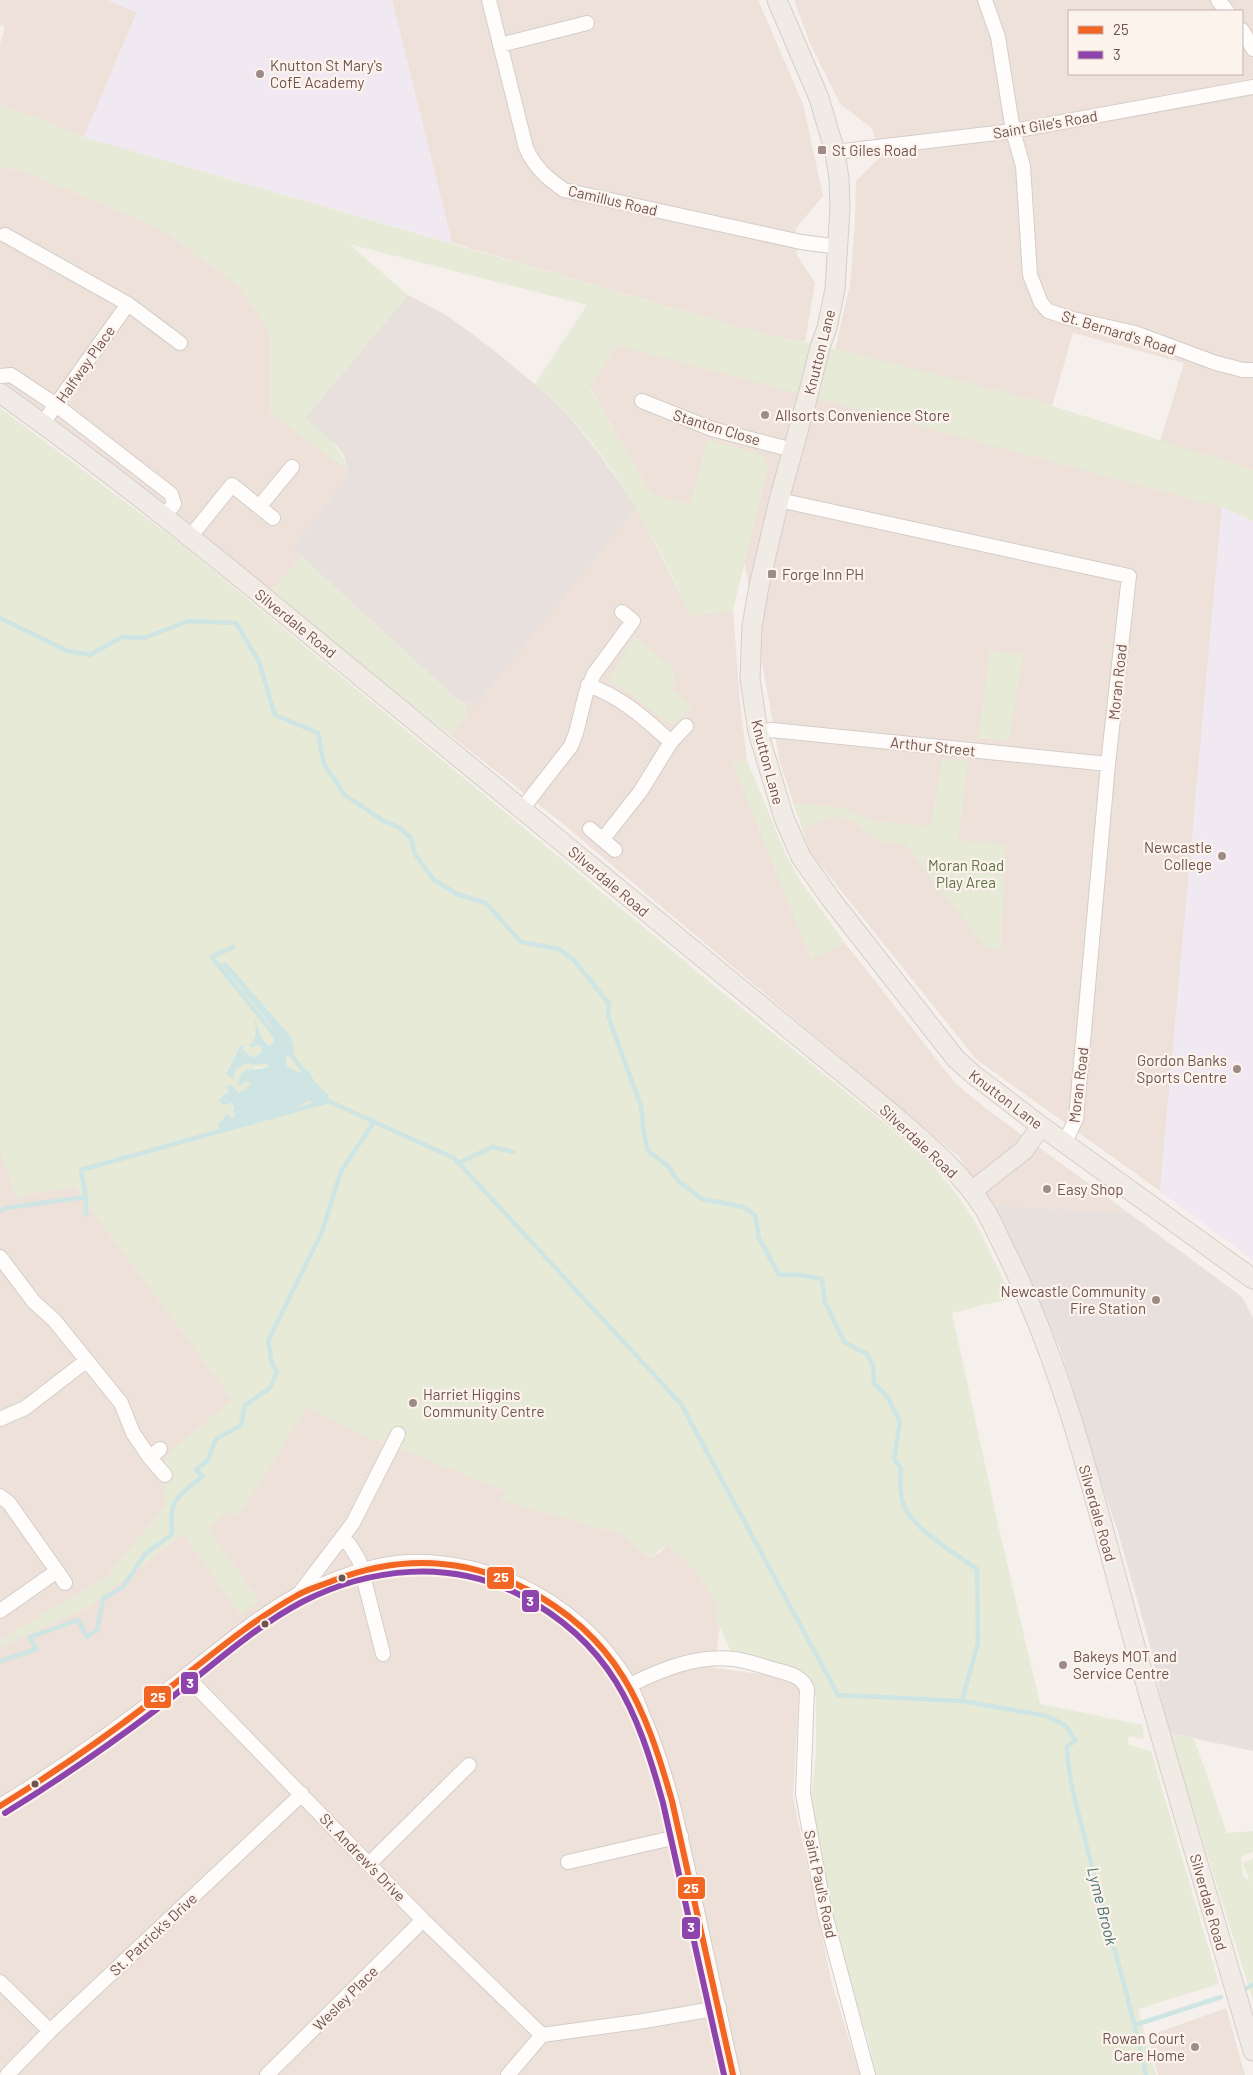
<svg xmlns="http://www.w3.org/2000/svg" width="1253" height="2075" font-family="Barlow,sans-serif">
	<rect width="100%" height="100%" fill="#f5f0eb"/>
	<path fill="#ede1d9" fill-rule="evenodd" d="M0 0H108L137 12 84 137 0 104V44L5 27 0 25Z
		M392 0H758L803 104 823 196 796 228 797 255 815 283 805 342 759 333 452 243Z
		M794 0H1253V470L1160 442 1184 363 1073 333 1052 406 835 349 850 285 855 223 856 181 881 156 872 128 840 104 810 43ZM1069 11H1242V74H1069Z
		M0 167 21 170 162 229 240 287 270 331V412L348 470 345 480 293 546 302 557 272 590 30 404 0 386Z
		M617 344 1222 507 1160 1191 976 1059 810 852 780 763 744 560 768 467 690 505 651 494 589 386Z
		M637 507 691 616 733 610 740 702 747 760 733 763 811 959 845 943 956 1084 988 1110 1129 1213 992 1205 959 1157 562 823 450 735 467 715 466 704 469 699 475 704Z
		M0 1150 17 1199 36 1193 75 1187 233 1400 167 1455 165 1506 107 1577 0 1640Z
		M307 1406 373 1439 408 1451 505 1491 502 1500 622 1534 650 1558 660 1552 668 1544 697 1572 720 1607 715 1616 720 1627 714 1668 767 1675 794 1681 799 1691 793 1797 832 1984 860 2075H0V1647L88 1607 183 1534 240 1613 259 1601 208 1529 227 1511 235 1516 252 1495Z
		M1226 2008 1245 2075H1158L1148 2036Z"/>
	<path fill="#e7e0dc" d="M408 295 446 315 491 348 543 391 567 414 597 451 637 507 475 705 469 699 466 704 458 700 302 557 293 546 345 480 348 470 344 456 337 446 305 418Z
		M992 1205 1129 1213 1242 1297 1253 1318V1751L1169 1733 1148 1638 1117 1529 1101 1482 1060 1348Z"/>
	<path fill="#f0e9f1" d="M108 0H392L452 243 84 137 137 13Z
		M1222 507 1253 521V1260L1160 1191Z"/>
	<path fill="#e6ead7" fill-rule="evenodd" d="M0 104 84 137 759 333 827 347 1031 399 1253 470V521L1222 507 617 345 589 387 651 494 690 505 708 440 761 454 768 466 733 610 691 616C653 533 608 444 535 384L587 305 349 244 408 295 305 418C324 434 341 446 348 470L270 412V331L240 287 162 229 21 170 0 167Z
		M0 408 184 546 729 998 881 1120 928 1160 959 1197 977 1225 1012 1298 952 1313 999 1529 1040 1704 1142 1725 1144 1739 1129 1736 1128 1745 1151 1751 1219 1984 1138 2009 1156 2075H875L869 2042 849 1981 821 1873 811 1799 816 1751V1697L805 1683 734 1659 715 1616 720 1607 697 1572 668 1544 650 1558 622 1534 501 1500 505 1491 408 1451 373 1439 307 1406 252 1495 235 1517 227 1511 208 1529 259 1601 241 1614 183 1534 88 1607 0 1647V1640L107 1577 165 1506 167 1455 233 1400 75 1187 37 1193 17 1199 0 1150ZM227 963 292 1054 286 1055V1065L291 1070 307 1072 312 1081 311 1084 316 1087 320 1103 309 1101 299 1106 218 1123 232 1118 235 1113 233 1105 229 1102 227 1093 229 1091 226 1087 239 1093 252 1084 245 1081 256 1067H268V1063H247L236 1069H228L236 1053 242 1050 254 1059 262 1052 261 1047 250 1044 253 1043 256 1032 255 1021 262 1038 268 1046 274 1042V1031L270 1024 222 965Z
		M302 557 458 700 466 704 467 715 450 735 369 672 272 590Z
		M635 636 673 669 675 682 671 689 692 707 673 724 668 723 628 692 608 681Z
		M990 650 1023 654 1009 742 978 738Z
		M942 759 968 760 958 840 1005 845 1001 950 987 949 905 844 879 842 855 821 834 816 810 824 803 830 793 803 844 808 872 821 931 826Z
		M747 760 786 855 801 882 845 943 811 960 733 763Z
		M1169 1733 1194 1739 1227 1833 1253 1831V1852L1241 1857 1243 1876 1250 1882 1243 1863 1253 1858V2000Z"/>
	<path fill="#cee5e3" d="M224 962 227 963 291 1037 295 1050 292 1054 286 1055V1065C294 1072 301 1073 310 1071L311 1084 324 1090 329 1095 328 1101 320 1103 309 1101 299 1106 223 1130 217 1126 218 1123 224 1119 226 1113 232 1118 235 1114 232 1112 234 1108 232 1103 222 1105 219 1100 229 1091 226 1087 230 1085 239 1093 251 1084 245 1081 241 1086 238 1085C240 1064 255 1072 268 1067V1063L252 1065 247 1063 236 1069 233 1079 226 1074 240 1046 243 1045V1050L253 1058 262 1052 261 1047 257 1045 252 1048 249 1044 253 1043 256 1032 254 1018 262 1038 268 1046 274 1042V1031L270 1024 222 965Z"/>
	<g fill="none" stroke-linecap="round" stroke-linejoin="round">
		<path stroke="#cee5e3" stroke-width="4.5" d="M0 618 68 651 90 655 122 637 144 638 188 621 236 623 259 662 275 715 318 733 324 764 345 795 382 820 400 828 411 838 415 854 434 880 457 894 486 903 521 942 559 949 574 960 609 1004 608 1016 641 1106 644 1134 648 1151 668 1166 678 1181 702 1199 744 1207 755 1215 759 1238 779 1275H800L822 1279 825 1302 844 1342 867 1354 873 1366 874 1383 888 1398 900 1422 894 1459 901 1468C900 1482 899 1497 906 1510 918 1532 956 1554 977 1569L978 1643 962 1701 1047 1716 1066 1726 1076 1741 1067 1746C1068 1781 1079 1814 1087 1847 1106 1923 1130 1998 1146 2075
			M233 947 212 957 277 1038
			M288 1051 319 1090
			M324 1096 328 1101 454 1158 681 1404 838 1695 962 1701
			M459 1163 492 1147 513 1152
			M0 1211 5 1208 86 1197
			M86 1215V1197L81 1170 328 1101
			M0 1661 36 1649 30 1637 78 1620 87 1637 97 1630 103 1599 123 1587 145 1554 172 1534C169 1498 176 1498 203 1476L196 1470 207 1461 216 1439 241 1425 245 1405 270 1388 277 1371 272 1364 268 1341 322 1232 341 1171 374 1122
			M1244 1989 1253 1985
			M1135 2025 1221 1997"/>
		<g stroke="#d4cdc9" stroke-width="16">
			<path id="minor" d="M489 0 526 148C535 168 547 178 564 190L801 242 839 247
				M985 0 998 37 1013 131 1023 166 1030 275 1041 303 1048 311 1073 319 1135 333 1216 363 1243 370H1253
				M1218 0 1227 11
				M1242 30 1253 49
				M500 45 587 23
				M835 152 1013 131 1253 87
				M5 235 128 304 180 343
				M0 376 11 375 56 405 171 494 174 504 164 516
				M642 401 712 429 793 450
				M43 423 128 304
				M779 500 1129 576 1108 764 1076 1119 1065 1142
				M259 507 292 467
				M190 537 232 485 273 518
				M588 685C623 698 644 718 671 742
				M758 732 772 730 1108 764
				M522 809 571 746 576 733 586 693 594 674 633 621 622 612
				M590 829 615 850
				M603 839 640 792 671 742 686 726
				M0 1257 34 1302 54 1320 121 1403 133 1433 150 1458 165 1475
				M0 1419 25 1408 86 1361
				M150 1458 160 1449
				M0 1496 9 1503 57 1571 0 1611
				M342 1539 349 1544 359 1560 383 1654
				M57 1571 65 1583
				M299 1594 353 1523 398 1434
				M186 1676 423 1920 542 2035
				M630 1685C662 1669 697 1655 734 1659 748 1661 762 1666 776 1670 788 1673 802 1676 807 1689L803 1794 825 1914 868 2075
				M0 1806C59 1770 116 1730 171 1687 212 1656 252 1620 297 1595 307 1590 319 1586 329 1582 379 1561 418 1556 470 1568 537 1584 594 1625 629 1684 635 1694 639 1706 643 1716 667 1771 679 1830 692 1888 706 1951 720 2013 733 2075
				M568 1862 681 1836
				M370 1863 469 1765
				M0 1982 50 2031
				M542 2035 644 2021 719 2008
				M7 2075 50 2031 302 1794
				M267 2075 423 1920
				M508 2075 542 2035"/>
		</g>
		<g stroke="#d6cdcb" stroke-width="21">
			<path id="major" d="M777 0 819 98 835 152 839 179 840 208 835 289 827 328 820 347 807 399 779 500 759 586 752 626 750 679 758 732 784 818 801 857 830 898 956 1059 974 1075 1041 1126 1253 1279
				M0 393C89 456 175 524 259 593L889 1111C923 1141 961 1171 985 1210 994 1225 1000 1241 1008 1256 1064 1370 1094 1495 1127 1617 1167 1762 1211 1906 1253 2051
				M972 1191 1024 1150 1041 1126"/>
		</g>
		<use href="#minor" stroke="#fefdfc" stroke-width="14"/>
		<use href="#major" stroke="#f1ebe6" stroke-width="19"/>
		<g stroke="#fdf3ed" stroke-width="10">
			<path id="bus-1" d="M0 1806C52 1774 103 1739 151 1702 199 1666 244 1625 296 1596 307 1589 320 1586 332 1581 398 1555 462 1556 526 1589 618 1637 645 1706 672 1801L733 2075"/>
		</g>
		<g stroke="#fdf3ed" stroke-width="10">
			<path id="bus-2" d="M5 1813C57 1781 108 1746 157 1709 204 1673 249 1630 302 1602 371 1567 450 1559 520 1595 611 1643 637 1709 663 1803L724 2075"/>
		</g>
		<use href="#bus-1" stroke="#f26522" stroke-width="6"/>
		<use href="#bus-2" stroke="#8e44ad" stroke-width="6"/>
	</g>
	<g fill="#9f8b86" stroke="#fdf3ed" stroke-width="2">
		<circle cx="260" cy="74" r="5"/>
		<rect x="817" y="145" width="10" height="10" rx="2.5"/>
		<circle cx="765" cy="415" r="5"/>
		<rect x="767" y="569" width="10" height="10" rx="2.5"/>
		<circle cx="1222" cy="856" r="5"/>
		<circle cx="1237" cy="1069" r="5"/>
		<circle cx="1047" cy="1189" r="5"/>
		<circle cx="1156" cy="1300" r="5"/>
		<circle cx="413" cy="1403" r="5"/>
		<circle cx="1063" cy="1665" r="5"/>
		<circle cx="1195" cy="2047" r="5"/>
	</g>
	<g fill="#70544f" stroke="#fdf3ed" stroke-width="2">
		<circle cx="342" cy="1578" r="4.5"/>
		<circle cx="265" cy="1624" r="4.5"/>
		<circle cx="35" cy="1784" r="4.5"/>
	</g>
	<g text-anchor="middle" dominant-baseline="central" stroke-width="4.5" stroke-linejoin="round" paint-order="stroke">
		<g font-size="15" fill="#70544f" stroke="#fdf3ed" text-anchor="start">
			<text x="270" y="65">Knutton St Mary's<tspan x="270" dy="17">CofE Academy</tspan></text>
			<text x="832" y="150">St Giles Road</text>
			<text x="775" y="415">Allsorts Convenience Store</text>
			<text x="782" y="574">Forge Inn PH</text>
			<text x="1212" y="847" text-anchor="end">Newcastle<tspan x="1212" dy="17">College</tspan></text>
			<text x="1227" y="1060" text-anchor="end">Gordon Banks<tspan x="1227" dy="17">Sports Centre</tspan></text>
			<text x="1057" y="1189">Easy Shop</text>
			<text x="1146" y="1291" text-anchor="end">Newcastle Community<tspan x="1146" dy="17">Fire Station</tspan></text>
			<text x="423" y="1394">Harriet Higgins<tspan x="423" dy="17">Community Centre</tspan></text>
			<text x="1073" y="1656">Bakeys MOT and<tspan x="1073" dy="17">Service Centre</tspan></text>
			<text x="1185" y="2038" text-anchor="end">Rowan Court<tspan x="1185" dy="17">Care Home</tspan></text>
		</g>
		<g font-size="15" fill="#70544f" stroke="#fdf3ed">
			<text transform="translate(1045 124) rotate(-10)">Saint Gile's Road</text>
			<text transform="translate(613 200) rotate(13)">Camillus Road</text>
			<text transform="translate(1119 332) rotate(17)">St. Bernard's Road</text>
			<text transform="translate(819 352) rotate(-76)">Knutton Lane</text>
			<text transform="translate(85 364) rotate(-55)">Halfway Place</text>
			<text transform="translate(717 427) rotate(17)">Stanton Close</text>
			<text transform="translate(296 623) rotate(39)">Silverdale Road</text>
			<text transform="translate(1117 682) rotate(-84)">Moran Road</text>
			<text transform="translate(933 746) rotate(6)">Arthur Street</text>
			<text transform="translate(768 762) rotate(75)">Knutton Lane</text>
			<text transform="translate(609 881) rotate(40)">Silverdale Road</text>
			<text transform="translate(1078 1085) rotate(-83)">Moran Road</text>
			<text transform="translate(1006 1099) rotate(37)">Knutton Lane</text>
			<text transform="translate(919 1141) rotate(43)">Silverdale Road</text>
			<text transform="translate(1098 1513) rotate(74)">Silverdale Road</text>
			<text transform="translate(363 1857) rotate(46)">St. Andrew's Drive</text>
			<text transform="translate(821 1884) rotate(78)">Saint Paul's Road</text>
			<text transform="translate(1209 1902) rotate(74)">Silverdale Road</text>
			<text transform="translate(153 1934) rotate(-43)">St. Patrick's Drive</text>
			<text transform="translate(345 1998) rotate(-45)">Wesley Place</text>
		</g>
		<g font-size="15" fill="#5e7448" stroke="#fdf3ed">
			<text x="966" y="865">Moran Road<tspan x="966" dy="17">Play Area</tspan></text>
		</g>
		<g font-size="16" font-style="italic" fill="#457372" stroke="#fdf3ed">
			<text transform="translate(1103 1906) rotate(76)">Lyme Brook</text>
		</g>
	</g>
	<g stroke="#fdf3ed" stroke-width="2">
		<rect x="486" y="1566" width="29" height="24" rx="5" fill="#f26522"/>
		<rect x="521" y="1589" width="19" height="24" rx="5" fill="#8e44ad"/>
		<rect x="180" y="1671" width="19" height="24" rx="5" fill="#8e44ad"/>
		<rect x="143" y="1685" width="29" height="24" rx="5" fill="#f26522"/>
		<rect x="677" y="1876" width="29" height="24" rx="5" fill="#f26522"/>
		<rect x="681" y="1916" width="20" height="24" rx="5" fill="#8e44ad"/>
	</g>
	<g font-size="14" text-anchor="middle" font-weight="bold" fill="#fff">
		<text x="501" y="1582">25</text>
		<text x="530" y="1606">3</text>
		<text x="190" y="1688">3</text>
		<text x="158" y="1702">25</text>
		<text x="691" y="1893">25</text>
		<text x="691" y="1932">3</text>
	</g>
	<rect x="1068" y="10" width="175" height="65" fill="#fdf3ed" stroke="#c5b3ae"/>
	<rect x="1078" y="26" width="25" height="8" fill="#f26522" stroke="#c5b3ae"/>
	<text x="1113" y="35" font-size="15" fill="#70544f">25</text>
	<rect x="1078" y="51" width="25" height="8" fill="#8e44ad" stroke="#c5b3ae"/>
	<text x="1113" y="60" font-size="15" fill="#70544f">3</text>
</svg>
